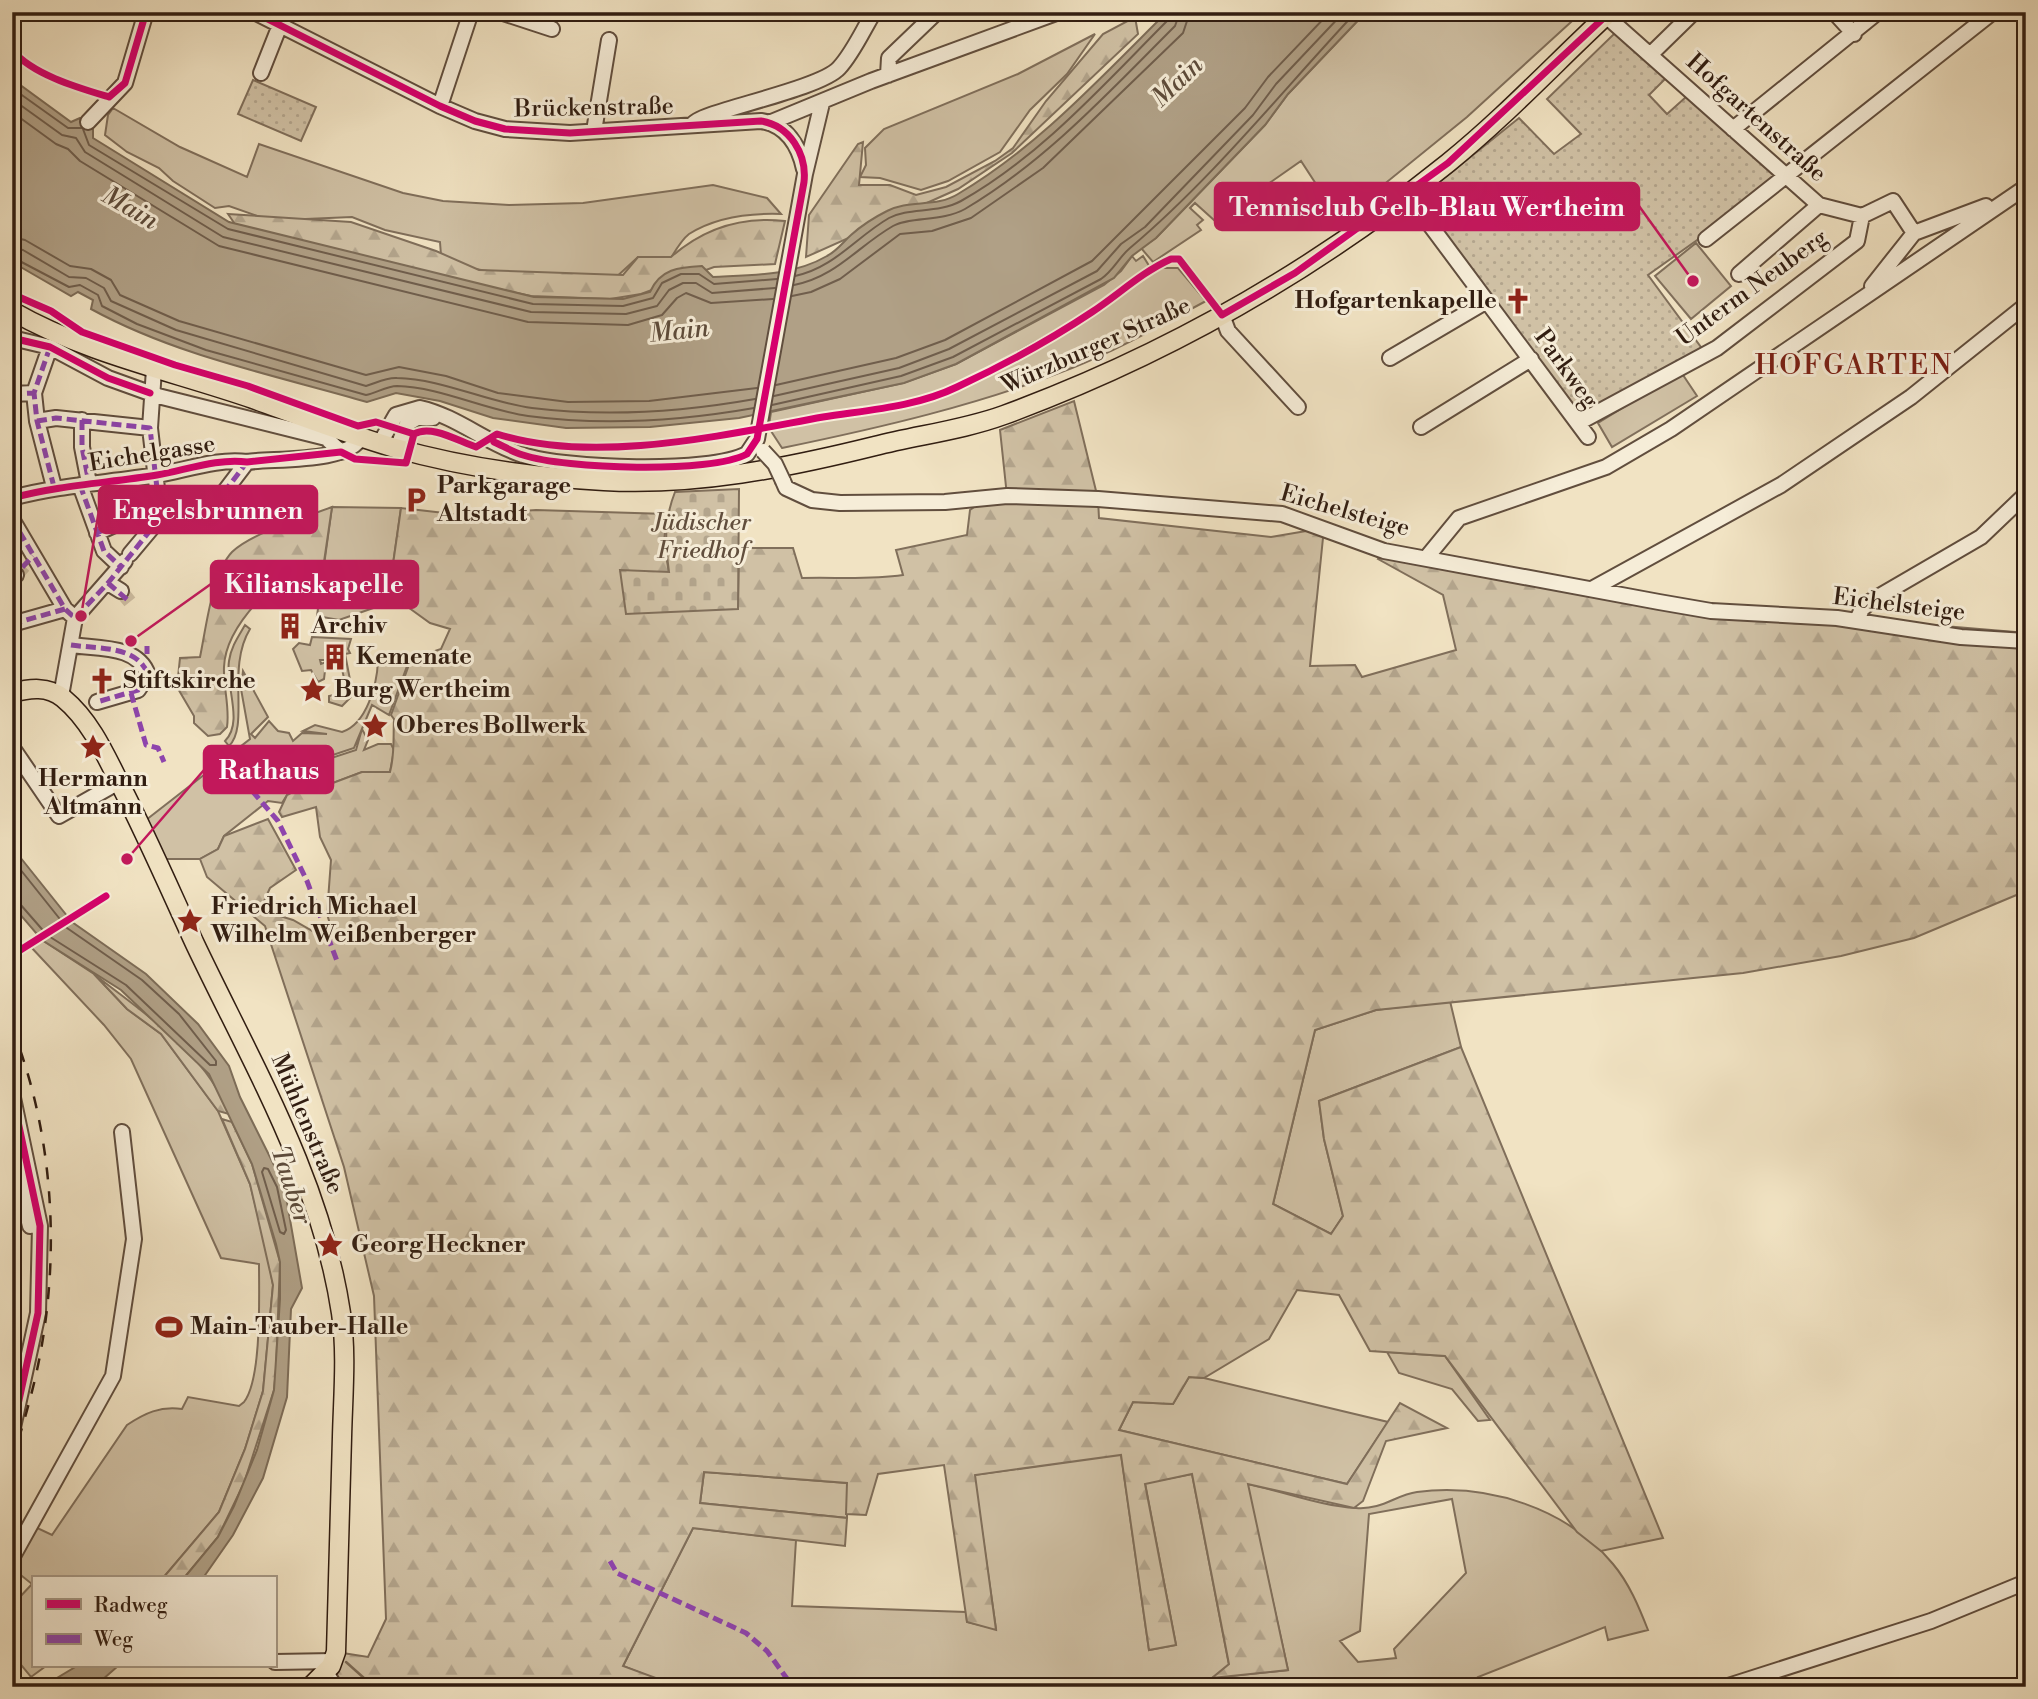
<svg xmlns="http://www.w3.org/2000/svg" width="2038" height="1699" font-family="'Libre Bodoni',serif">
	<defs>
		<pattern id="forest-firs" width="22" height="20" patternUnits="userSpaceOnUse" patternTransform="scale(1.75)"><rect width="22" height="20" fill="#d0c1a5"/><path d="M5 1l3.5 6h-7zM16 11l3.5 6h-7z" fill="#b3a58d"/></pattern>
		<pattern id="cemetery-stones" width="16" height="16" patternUnits="userSpaceOnUse" patternTransform="scale(1.75)"><rect width="16" height="16" fill="#d0c1a5"/><path d="M2 7V4a2 2 0 0 1 4 0v3zM10 15v-3a2 2 0 0 1 4 0v3z" fill="#b3a58d"/></pattern>
		<pattern id="park-dots" width="8" height="8" patternUnits="userSpaceOnUse" patternTransform="scale(1.75)"><rect width="8" height="8" fill="#d0c1a5"/><path d="M2 2h.1M6 6h.1" fill="none" stroke="#b3a58d" stroke-width="1.8" stroke-linecap="round"/></pattern>
	</defs>
	<rect width="100%" height="100%" fill="#f1e3c3"/>
	<filter id="stains"><feTurbulence type="fractalNoise" baseFrequency=".00286" numOctaves="4"/><feColorMatrix values="0 0 0 0 .2 0 0 0 0 .09 0 0 0 0 .02 0 0 0 .5 -.17"/></filter>
	<radialGradient id="worn" r=".72"><stop offset=".6" stop-color="#630" stop-opacity="0"/><stop offset="1" stop-color="#630" stop-opacity=".3"/></radialGradient>
	<path fill="#d0c1a5" stroke="#806f5b" stroke-width="2" fill-rule="evenodd" d="M1366 12H1582L1467 117 1382 186 1331 207 1301 161 1215 221 1195 203 1190 208 1203 220 1197 225 1201 230 1153 262 1141 248 1156 238 1265 125 1288 94Z
		M1095 34 1067 74 1030 110 1000 152 948 181 921 190 880 178 860 177 866 165 865 148 884 129 1018 74Z
		M113 108 180 147 247 177 259 144 403 193 443 201 509 205 583 203 713 185 767 198 781 214C750 213 716 217 689 234 681 240 674 253 669 261L638 257 613 280 583 286 456 266 441 255 440 242 385 230 352 217 282 220 263 218 229 206 215 208 173 181 159 168 127 152 105 135 108 115Z
		M1696 243 1731 286 1691 319 1655 276Z
		M1132 256 1136 261 1143 256 1151 269 1086 314 953 387 921 398 769 425 771 412 903 383 956 364 1104 285 1121 271Z
		M1162 268H1178L1206 301C1161 325 1118 350 1072 368 979 405 879 428 782 448L769 428C832 419 909 412 966 386 1035 354 1095 304 1162 268Z
		M1681 372 1697 396 1612 447 1598 423Z
		M332 507 401 508 390 585 381 594 382 605 339 620 317 616Z
		M245 625 250 629C226 668 250 725 229 746L225 741C244 722 225 686 229 661 231 647 238 637 245 625Z
		M312 637 351 639 348 649 350 653 345 654 353 695 342 706 329 702V696L347 692 342 669 345 654 327 649 326 660H320L321 664 326 662 324 679 318 682 311 670 302 671 293 649 299 643 310 645Z
		M396 654 410 658 389 715 372 705 354 748 306 764 315 768 319 762 356 750 362 729 368 740 364 750 378 744H391L394 750 390 772H362L333 783 317 779 287 795 282 803 268 801 224 836 218 849 200 859H165L146 820 250 739 241 689 243 671 268 717 251 734 255 738 269 721 278 731 289 733 293 741 302 733 327 734 303 731 315 725 342 732C367 724 377 684 378 661Z
		M42 940 94 974 127 1009 161 1034 218 1111 250 1184 268 1256 273 1285 263 1391 245 1449 219 1512 163 1578H33V1666H46L31 1677 12 1654V1597L18 1599 32 1584 12 1568V1558L31 1525 52 1535 127 1425C145 1413 160 1406 182 1409L188 1397 239 1406 244 1402C262 1379 259 1295 259 1264L221 1258 131 1059 104 1025 30 946Z
		M1450 1001 1461 1047 1319 1101 1324 1139 1343 1216 1331 1234 1273 1204 1315 1030 1376 1010Z
		M1387 1352 1445 1356 1490 1420 1478 1421 1452 1389 1399 1373Z
		M1189 1377 1204 1378 1388 1422 1347 1484 1119 1430 1133 1402 1173 1404Z
		M1121 1454 1149 1650 1176 1645 1145 1483 1192 1474 1229 1665 1213 1678 1288 1670 1247 1484C1283 1491 1320 1506 1356 1508 1383 1510 1395 1495 1417 1492 1488 1483 1567 1508 1613 1564 1629 1583 1639 1607 1648 1630L1608 1640 1605 1627 1478 1677 1482 1687H653L656 1679 623 1666 693 1528 796 1540 792 1606 966 1612 967 1622 996 1629 974 1475ZM1452 1499 1466 1573 1394 1649 1396 1658 1358 1662 1340 1641 1360 1631 1369 1514Z
		M704 1472 847 1483V1518L700 1503Z"/>
	<path fill="url(#forest-firs)" stroke="#806f5b" stroke-width="2" d="M1135 17 1138 34 1012 153 958 189 806 257 809 215 858 144 863 142 859 185H890L916 195 946 187 995 161 1013 148 1046 101 1103 34Z
		M228 214 351 222 436 251 479 270 623 275 638 257H671C704 228 741 216 785 221L775 264 714 267 641 294 610 299 531 296 306 248 239 230Z
		M1074 401 1098 499 1099 518 1271 537 1324 528 1310 666 1355 665 1362 677 1456 650 1443 595 1378 559 1384 551 1659 602 2026 633V891L1914 938 1841 956 1743 973 1376 1010 1315 1030 1273 1204 1331 1234 1343 1216 1324 1139 1319 1101 1461 1047 1663 1538 1601 1551 1577 1532 1445 1356 1370 1351 1339 1295 1297 1290 1269 1339 1204 1378 1189 1377 1173 1404 1133 1402 1119 1430 1347 1484 1400 1403 1447 1428 1386 1441 1363 1501 1354 1508 1248 1484 1288 1670 1212 1678 1229 1664 1192 1474 1145 1484 1176 1645 1149 1650 1121 1455 975 1475 996 1630 967 1622 944 1465 878 1474 866 1515 846 1514 847 1483 704 1472 700 1503 847 1518 845 1546 693 1528 623 1666 656 1678 652 1687H335L336 1652 368 1657 386 1619 374 1296 344 1167 265 926 207 877 200 859 218 849 224 836 268 819 296 870 270 888 264 901 270 913 293 920 323 937 332 931 327 914 331 860 320 837 316 807 282 817 279 812 287 795 317 779 333 783 362 772H390C395 754 393 737 394 719L391 715 411 659 441 649 450 629 430 623 405 605 403 590 390 585 401 508 462 515 536 510 667 514 664 542 669 573 738 608 739 548H793L802 578C836 577 869 580 903 575L896 550 967 535 970 510 988 497 1007 496 1000 430Z
		M332 507 318 603 281 592H260V599C243 617 225 641 224 667 223 687 230 707 227 727L220 734 208 736 194 723V716L177 687 180 658 200 657C206 629 212 573 232 552 251 533 306 517 332 507Z
		M94 974C144 1014 206 1052 229 1114L218 1111 161 1034 127 1009Z
		M222 1119 232 1122 252 1164 280 1262 276 1369 274 1390 244 1483 218 1537 184 1578H163L219 1512 245 1449 263 1391 273 1285 250 1184Z"/>
	<path fill="url(#cemetery-stones)" stroke="#806f5b" stroke-width="2" d="M739 489 738 609 626 614 620 570 669 572C665 542 664 520 675 492Z"/>
	<path fill="url(#park-dots)" stroke="#806f5b" stroke-width="2" d="M1616 32 1668 76 1649 95 1667 114 1687 96 1783 179 1648 275 1706 354 1578 423 1417 200 1519 118 1554 154 1581 134 1547 99Z
		M253 80 316 107 301 141 238 114Z"/>
	<path fill="#b0a086" stroke="#7d6c57" stroke-width="2" d="M1167 12H1366L1288 94 1265 125 1156 238 1132 256 1114 278 956 364 904 383 739 418 650 427 566 428 493 418 440 401 396 393 367 402C274 375 177 356 91 309L93 300 78 292 71 296 12 262V79L71 122 80 118 93 127V138L229 222 534 297 623 299 650 292C660 269 679 267 702 266L713 277C751 275 793 276 827 256 838 250 843 242 851 235 861 226 875 217 887 211 909 199 936 208 958 194 1038 147 1101 77 1167 12Z
		M12 847 72 922 146 974 198 1024 229 1066 240 1097 284 1185 302 1288 291 1309 287 1397 263 1478 233 1535 203 1578H184L218 1537 234 1506 257 1450 274 1390 280 1299V1262L276 1244 252 1164 209 1074 121 990 42 940 12 905Z
		M77 1666H118L94 1687H42Z"/>
	<g fill="none" stroke-linecap="round" stroke-linejoin="round">
		<path stroke="#705e4c" stroke-width="2" d="M12 88 68 128H82
			M12 99 62 135 76 138 85 152 223 237 531 312 626 314 657 306 669 290 683 283H696L712 293 775 288
			M12 112 56 144 68 149 80 161 219 246 528 322 628 325 662 315 677 298 686 293 711 303 773 299
			M83 129 89 145 228 229 533 304 623 306 653 298 662 283 681 274H699L714 284 777 279
			M12 237 25 240 70 266 91 269 111 280 120 295 179 321 366 375 399 367 446 376 498 393 568 402 649 401 757 388
			M12 248 23 250 69 277 86 278 104 288 111 301 176 330 366 386C376 383 387 377 397 378 443 379 486 402 532 408 606 417 682 412 755 399
			M12 257 69 287 80 285 98 295 102 306 137 324 206 350 366 395C376 393 387 386 397 386 440 387 485 410 528 416 603 426 680 421 754 408
			M795 276C834 268 856 237 889 218 909 207 937 214 961 201 1041 156 1104 84 1168 20L1171 12
			M794 285C836 277 858 246 893 226 911 216 942 222 965 209 1046 161 1109 92 1175 26L1180 12
			M792 296 811 292 840 279 900 234 932 231 971 218 1043 168 1183 33 1190 12
			M776 385 896 358 945 340 1092 261 1245 108 1268 77 1330 12
			M774 396 899 368 949 349 1097 271 1121 244 1145 227 1253 115 1276 84 1344 12
			M772 405 901 376 953 357 1101 279C1114 270 1119 257 1130 248 1213 178 1282 91 1356 12
			M12 859 67 928 142 980 179 1014 216 1061V1065H210L126 985 47 935 20 904 12 901
			M264 1168 268 1169 277 1187 286 1230 284 1234 280 1232 262 1172Z"/>
		<path stroke="#7d6c57" stroke-width="2.5" d="M346 1662 374 1687"/>
		<path stroke="#cbbb9f" stroke-width="14" stroke-dasharray="14 7" stroke-linecap="butt" d="M16 575 24 566
			M121 591 130 602"/>
		<g stroke="#614e3e" stroke-width="18">
			<path id="minor" d="M254 12 440 106 475 121 505 129 570 133 761 121C787 125 799 146 804 169
				M500 12 552 29
				M1834 12 1854 34
				M1606 16 1819 205 1862 216 1893 201 1914 233
				M1650 55 1694 12
				M261 73 280 25
				M888 75 889 58 937 12
				M440 106 471 12
				M88 122 125 83 146 12
				M769 123 871 81 1059 12
				M693 124C699 112 819 90 839 68 853 53 863 30 874 12
				M1733 129 1878 12
				M594 131 609 40
				M1407 194 1588 437
				M1706 239 1993 12
				M1739 274 1819 205
				M1872 286 1914 233 1986 206
				M1222 315 1228 331 1298 407
				M12 338 50 347 108 378 158 396 326 438 341 452
				M50 347 34 393 37 421 54 487
				M1390 358 1487 301
				M154 369 150 428 158 497 156 511 161 517
				M12 394 34 393
				M82 420V447L89 483
				M37 421 56 418 150 428
				M1578 423 1717 348 1857 241 1862 216
				M1421 427 1531 359
				M380 443 396 415 420 408C456 416 488 444 523 455 564 469 710 474 747 454L757 439 805 174 822 103
				M397 448 407 424 417 418H433
				M783 481 786 488 812 500 840 503 945 502 1007 496 1098 499 1282 514 1384 551 1659 602 1711 611 1837 618 1961 637 2026 641
				M80 485 104 551 121 567
				M12 498C60 485 108 483 157 475 186 470 218 458 247 462 274 458 349 463 361 437
				M12 519 65 609 75 618
				M97 533 132 517 156 511
				M130 554 161 517 186 518 200 524 247 462
				M1427 557 1459 518 1606 467 1671 429 2026 187
				M12 578 16 575
				M108 583 121 591
				M1592 589 1781 485 1911 397 2026 305
				M75 618 125 561
				M1857 620 1862 609 1871 601 1981 537 2026 494
				M12 624 65 609
				M71 645C98 649 138 645 148 675L138 690 97 702
				M61 696 75 618
				M12 747 59 816 119 782
				M12 1093 40 1226 38 1313 12 1432
				M12 1167 22 1193 30 1226
				M12 1558 113 1376 134 1239 122 1132
				M275 1662 334 1661
				M326 1672 335 1687
				M1725 1687 1931 1621 2026 1582"/>
		</g>
		<g stroke="#311d11" stroke-width="21">
			<path id="major" d="M12 311C87 354 172 371 253 399 300 416 347 434 395 448 462 467 534 477 604 481 697 486 786 468 875 446 918 435 963 430 1004 415 1165 356 1315 270 1448 163 1506 116 1556 62 1610 12
				M12 693C30 688 48 686 63 698 91 721 106 756 122 788 148 839 171 892 195 944 252 1064 321 1179 341 1313 347 1353 343 1396 342 1437 340 1509 338 1580 336 1652L331 1666 310 1687"/>
		</g>
		<use href="#minor" stroke="#f6edd8" stroke-width="14"/>
		<use href="#major" stroke="#f1e3c3" stroke-width="18"/>
		<path stroke="#311d11" stroke-width="2.5" stroke-dasharray="12 12" stroke-linecap="butt" d="M12 1028C58 1144 62 1280 30 1399 25 1418 20 1437 12 1455"/>
		<g stroke="#614e3e" stroke-width="18" stroke-linecap="butt">
			<path id="minor-bridge" d="M763 451 775 464 783 481"/>
		</g>
		<use href="#minor-bridge" stroke="#f6edd8" stroke-width="14"/>
		<path stroke="#8e44ad" stroke-width="5" stroke-dasharray="10 5" stroke-linecap="butt" d="M50 347 34 393 37 421 54 487
			M12 394 34 393
			M82 420V447L89 483
			M37 421 56 418 150 428 158 497 156 511 161 517
			M80 485 104 551 121 567
			M12 519 65 609 75 618 108 583 161 517 186 518 200 524 247 462
			M97 533 132 517 156 511
			M12 578 33 556
			M108 583 130 602
			M12 624 65 609
			M71 645C98 649 138 645 148 675L138 690 97 702
			M147 646V654
			M131 693 146 745 158 748 164 762
			M223 757 278 821 307 881 337 961
			M610 1561 617 1573 746 1633 767 1651 793 1687"/>
		<g stroke="#f6edd8" stroke-width="11">
			<path id="cycleway" d="M254 12 440 106 475 121 505 129 570 133 761 121C790 126 807 154 804 182L757 439 747 454C710 474 565 469 523 455 513 452 503 446 494 442
				M12 50C33 75 79 88 109 97L125 83 146 12
				M12 294 51 311 82 332 175 365 248 386 358 426 376 422 414 434C431 424 458 441 476 447L497 434C594 465 723 435 823 417 867 410 916 407 957 387 1002 366 1050 340 1092 312 1118 295 1142 272 1171 259H1179L1222 315 1295 273 1448 163 1610 12
				M12 338 50 347 108 378 150 393
				M12 498C60 485 108 483 157 475 186 470 218 458 247 462L341 452 355 459 406 463 414 434
				M14 954 106 896
				M12 1093 40 1226 38 1313 12 1432"/>
		</g>
		<use href="#cycleway" stroke="#d6006c" stroke-width="7"/>
	</g>
	<defs>
		<g id="church-bare" transform="scale(2.1)"><path d="M-1.2-6h2.4v3.5h3.3v2.4h-3.3V6h-2.4V-.1h-3.3v-2.4h3.3Z" fill="#8f2418" stroke="#f6edd8" stroke-width="2.5" paint-order="stroke"/></g>
		<g id="parking-bare" transform="scale(2.1)"><path d="M-3.5-5.5H1a3.5 3.5 0 0 1 0 7H-1V5.5H-3.5ZM-1-3.4V-.6H.8a1.4 1.4 0 0 0 0-2.8Z" fill="#8f2418" stroke="#f6edd8" stroke-width="2.5" paint-order="stroke"/></g>
		<g id="building-bare" transform="scale(2.1)"><path d="M-4-6H4V6H1V3H-1V6H-4ZM-2.5-4.3h1.7v1.8h-1.7ZM.8-4.3h1.7v1.8H.8ZM-2.5-1h1.7V.8h-1.7ZM.8-1h1.7V.8H.8Z" fill="#8f2418" stroke="#f6edd8" stroke-width="2.5" paint-order="stroke"/></g>
		<g id="sight-bare" transform="scale(2.1)"><path d="M0-6L1.8-2.2L6-1.7L2.9 1.2L3.7 5.4L0 3.3L-3.7 5.4L-2.9 1.2L-6-1.7L-1.8-2.2Z" fill="#8f2418" stroke="#f6edd8" stroke-width="2.5" paint-order="stroke"/></g>
		<g id="stadium-bare" transform="scale(2.1)"><path d="M0-5a6.5 5 0 1 0 0 10a6.5 5 0 1 0 0-10ZM-3.5-1.8h7v3.6h-7Z" fill="#8f2418" stroke="#f6edd8" stroke-width="2.5" paint-order="stroke"/></g>
	</defs>
	<g fill-rule="evenodd">
		<use href="#church-bare" x="1518" y="301"/>
		<use href="#parking-bare" x="416" y="500"/>
		<use href="#building-bare" x="290" y="626"/>
		<use href="#building-bare" x="335" y="657"/>
		<use href="#church-bare" x="102" y="681"/>
		<use href="#sight-bare" x="313" y="690"/>
		<use href="#sight-bare" x="375" y="726"/>
		<use href="#sight-bare" x="93" y="747"/>
		<use href="#sight-bare" x="190" y="921"/>
		<use href="#sight-bare" x="330" y="1245"/>
		<use href="#stadium-bare" x="169" y="1327"/>
	</g>
	<g text-anchor="middle" dominant-baseline="central" stroke-width="6" stroke-linejoin="round" paint-order="stroke">
		<g font-size="24" fill="#311d11" stroke="#f6edd8">
			<text transform="translate(594 108) rotate(-1)">Brückenstraße</text>
			<text transform="translate(1756 118) rotate(42)">Hofgartenstraße</text>
			<text transform="translate(1752 288) rotate(-36)">Unterm Neuberg</text>
			<text transform="translate(1096 346) rotate(-24)">Würzburger Straße</text>
			<text transform="translate(1566 369) rotate(54)">Parkweg</text>
			<text transform="translate(152 454) rotate(-9)">Eichelgasse</text>
			<text transform="translate(1345 511) rotate(16)">Eichelsteige</text>
			<text transform="translate(1899 605) rotate(7)">Eichelsteige</text>
			<text transform="translate(307 1124) rotate(67)">Mühlenstraße</text>
		</g>
		<g font-size="24" font-weight="bold" fill="#311d11" stroke="#f6edd8" text-anchor="start">
			<text x="1497" y="301" text-anchor="end">Hofgartenkapelle</text>
			<text x="437" y="486">Parkgarage<tspan x="437" dy="28">Altstadt</tspan></text>
			<text x="311" y="626">Archiv</text>
			<text x="356" y="657">Kemenate</text>
			<text x="123" y="681">Stiftskirche</text>
			<text x="334" y="690">Burg Wertheim</text>
			<text x="396" y="726">Oberes Bollwerk</text>
			<text x="93" y="779" text-anchor="middle">Hermann<tspan x="93" dy="28">Altmann</tspan></text>
			<text x="211" y="907">Friedrich Michael<tspan x="211" dy="28">Wilhelm Weißenberger</tspan></text>
			<text x="351" y="1245">Georg Heckner</text>
			<text x="190" y="1327">Main-Tauber-Halle</text>
		</g>
		<g font-size="24" font-style="italic" fill="#614e3d" stroke="#f6edd8">
			<text x="702" y="523">Jüdischer<tspan x="702" dy="28">Friedhof</tspan></text>
		</g>
		<g font-size="26" font-style="italic" fill="#5d4b3a" stroke="#f6edd8">
			<text transform="translate(1177 82) rotate(-44)">Main</text>
			<text transform="translate(130 208) rotate(30)">Main</text>
			<text transform="translate(679 331) rotate(-6)">Main</text>
			<text transform="translate(291 1185) rotate(72)">Tauber</text>
		</g>
		<g font-size="28" letter-spacing="2" fill="#7a1f14" stroke="#f6edd8">
			<text x="1854" y="365">HOFGARTEN</text>
		</g>
	</g>
	<path fill="none" stroke="#c2185b" stroke-width="2.5" d="M1693 281L1639 206M81 616L99 510M131 641L211 584M127 859L204 770"/>
	<g fill="#c2185b" stroke="#f6edd8" stroke-width="2.5">
		<circle cx="1693" cy="281" r="7"/>
		<circle cx="81" cy="616" r="7"/>
		<circle cx="131" cy="641" r="7"/>
		<circle cx="127" cy="859" r="7"/>
	</g>
	<g fill="#c2185b" stroke="#c2185b" stroke-width="2.5">
		<rect x="1215" y="183" width="424" height="47" rx="7"/>
		<rect x="99" y="486" width="218" height="47" rx="7"/>
		<rect x="211" y="561" width="207" height="47" rx="7"/>
		<rect x="204" y="746" width="129" height="47" rx="7"/>
	</g>
	<g font-size="26" text-anchor="middle" font-weight="bold" fill="#fff">
		<text x="1427" y="216">Tennisclub Gelb-Blau Wertheim</text>
		<text x="208" y="519">Engelsbrunnen</text>
		<text x="314" y="593">Kilianskapelle</text>
		<text x="269" y="779">Rathaus</text>
	</g>
	<rect width="2038" height="1699" fill="none" stroke="#f1e3c3" stroke-width="42"/>
	<rect x="14" y="14" width="2010" height="1671" fill="none" stroke="#311d11" stroke-width="3.5"/>
	<rect x="21" y="21" width="1996" height="1657" fill="none" stroke="#311d11" stroke-width="2"/>
	<rect x="32" y="1576" width="245" height="91" fill="#f6edd8" stroke="#a79a88" stroke-width="2"/>
	<rect x="46" y="1599" width="35" height="10" fill="#d6006c" stroke="#a79a88" stroke-width="2"/>
	<text x="94" y="1612" font-size="21" fill="#311d11">Radweg</text>
	<rect x="46" y="1634" width="35" height="10" fill="#8e44ad" stroke="#a79a88" stroke-width="2"/>
	<text x="94" y="1646" font-size="21" fill="#311d11">Weg</text>
	<rect width="100%" height="100%" filter="url(#stains)"/>
	<rect width="100%" height="100%" fill="url(#worn)"/>
</svg>
